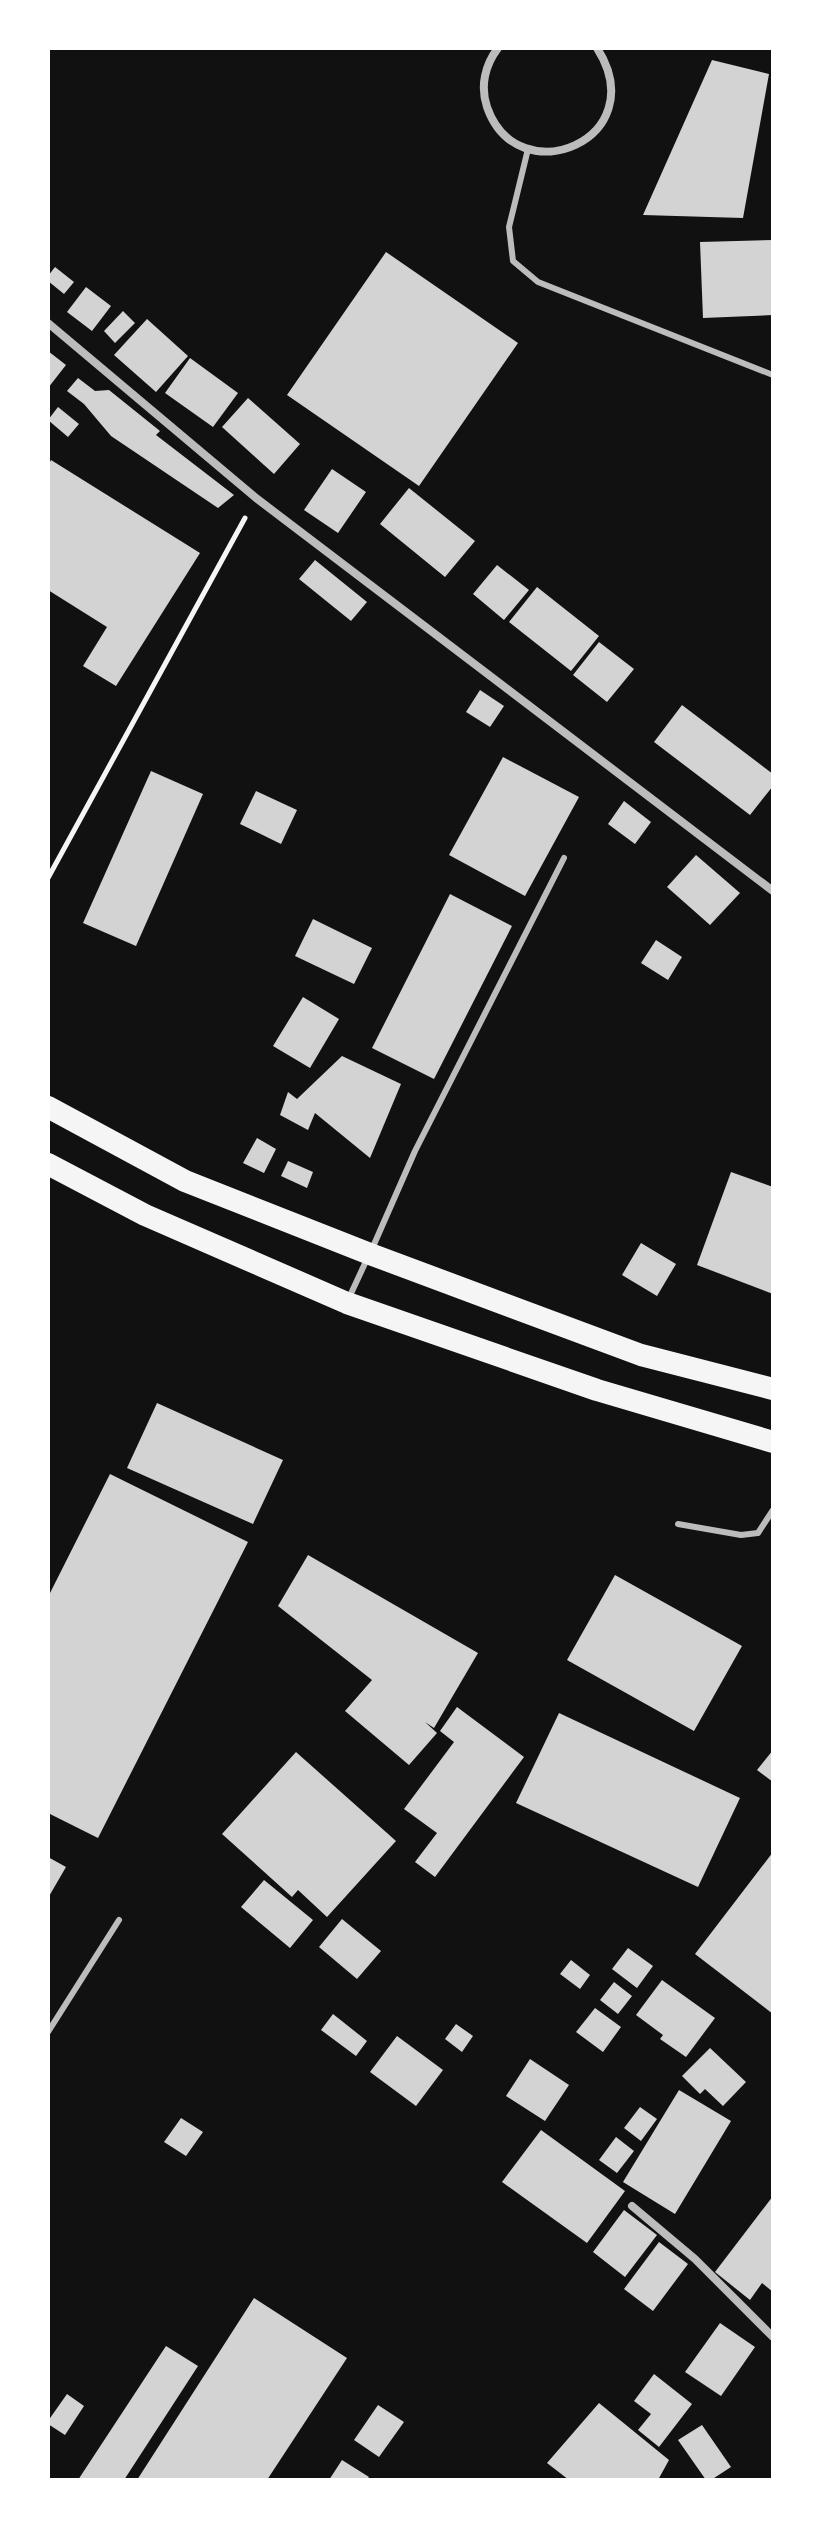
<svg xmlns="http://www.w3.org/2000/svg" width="821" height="2528" font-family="'Asap Condensed',sans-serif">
	<rect width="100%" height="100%" fill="#111"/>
	<path fill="#d3d3d3" d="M712 60 769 74 743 218 643 215Z
		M773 240V315L703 318 700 242Z
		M386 252 518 343 419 486 287 395Z
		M55 267 74 282 64 294 48 281V276Z
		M86 287 111 306 92 331 67 312Z
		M123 311 135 323 115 343 104 331Z
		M147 319 188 356 156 392 114 355Z
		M48 351 66 365 48 388Z
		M190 358 238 393 213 427 165 393Z
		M78 378 95 391 109 390 160 431 156 435 234 495 218 508 111 436 84 404 67 391Z
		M248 398 300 444 274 474 222 427Z
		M58 407 79 424 68 437 48 420Z
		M51 460 200 553 116 686 83 666 107 627 48 590V466Z
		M332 469 366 492 338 533 304 510Z
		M409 488 475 541 445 577 380 524Z
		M315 560 367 602 351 621 299 579Z
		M497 565 529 590 504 620 473 594Z
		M537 587 599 636 571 671 509 622Z
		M599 642 634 669 607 702 573 675Z
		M480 690 504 706 490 727 466 712Z
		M682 705 773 774V786L750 815 654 742Z
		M503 757 579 797 525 896 449 855Z
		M151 771 203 794 136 946 83 923Z
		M256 791 297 810 281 844 240 824Z
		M624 801 651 822 635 844 608 824Z
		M696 855 740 893 710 925 667 887Z
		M450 894 512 926 434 1079 372 1048Z
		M313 919 372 948 354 984 295 956Z
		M656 940 682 957 668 980 641 963Z
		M303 997 339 1019 310 1068 273 1046Z
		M342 1056 401 1084 370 1158 315 1113 308 1130 280 1115 288 1092 297 1099Z
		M257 1138 276 1149 264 1173 243 1163Z
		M288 1161 313 1172 307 1188 281 1176Z
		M731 1172 773 1187V1294L697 1265Z
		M641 1243 676 1264 657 1296 622 1275Z
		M157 1403 283 1460 253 1524 127 1468Z
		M110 1474 248 1542 98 1838 48 1813V1597Z
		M308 1555 478 1653 434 1728 425 1722 437 1733 409 1765 345 1711 372 1680 278 1606Z
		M615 1575 742 1646 694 1731 567 1660Z
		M457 1707 524 1757 435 1877 415 1862 437 1833 404 1809 454 1742 440 1731Z
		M559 1713 740 1798 698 1887 516 1803Z
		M773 1750V1782L757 1770Z
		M296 1752 396 1841 327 1917 298 1890 292 1897 222 1834Z
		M773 1852V2014L695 1954Z
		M48 1857 66 1867 48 1898Z
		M264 1880 313 1920 290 1948 241 1907Z
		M342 1919 381 1951 357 1979 319 1947Z
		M628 1948 653 1966 637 1988 612 1969Z
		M571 1960 590 1975 580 1989 560 1974Z
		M662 1980 715 2018 686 2057 660 2039 663 2035 636 2015Z
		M614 1982 632 1996 618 2014 600 2000Z
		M595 2008 621 2027 603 2052 576 2032Z
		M333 2014 367 2041 356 2056 321 2030Z
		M456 2024 473 2036 462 2052 445 2039Z
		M397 2036 443 2070 416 2106 370 2072Z
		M710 2048 746 2082 723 2106 705 2089 700 2094 682 2076Z
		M530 2059 569 2085 545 2121 506 2096Z
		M679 2090 731 2121 675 2214 623 2182Z
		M640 2107 657 2119 641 2141 624 2128Z
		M181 2118 203 2132 186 2156 164 2142Z
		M541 2130 625 2191 587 2243 502 2182Z
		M616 2137 634 2151 617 2173 599 2160Z
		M773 2196V2292L762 2283 750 2300 715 2272Z
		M624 2210 657 2235 625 2277 593 2252Z
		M659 2242 688 2264 653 2311 624 2289Z
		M254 2298 347 2358 267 2480H137Z
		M720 2323 755 2347 721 2396 685 2372Z
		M166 2346 198 2366 124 2480H78Z
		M654 2374 692 2404 659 2447 638 2430 651 2414 634 2401Z
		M67 2394 84 2406 65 2435 48 2424V2421Z
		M599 2403 669 2460 658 2480H569L547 2463Z
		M378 2405 404 2422 379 2457 354 2440Z
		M702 2425 731 2467 711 2480H706L678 2440Z
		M342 2460 369 2477 367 2480H329Z"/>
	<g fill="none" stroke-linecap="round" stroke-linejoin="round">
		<path stroke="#f5f5f5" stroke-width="5" d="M48 878 245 518"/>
		<path stroke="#bcbcbc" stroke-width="6" d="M528 149 509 227 513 261 538 282 773 375
			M372 1249 415 1151 564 858
			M348 1300 367 1259
			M678 1524 741 1535 758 1533 773 1510
			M48 2032 119 1920"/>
		<path stroke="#bcbcbc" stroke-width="8" d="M498 48C485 65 480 86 487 107 518 196 655 139 597 48
			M48 323 256 498 773 891
			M632 2206 695 2259 773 2337"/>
		<path stroke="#f5f5f5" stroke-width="22" d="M48 1107 185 1181 370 1254 641 1355 773 1389
			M48 1164 145 1215 347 1303 597 1390 773 1442"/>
	</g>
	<rect width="821" height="2528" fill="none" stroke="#ffffff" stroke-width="100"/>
</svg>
